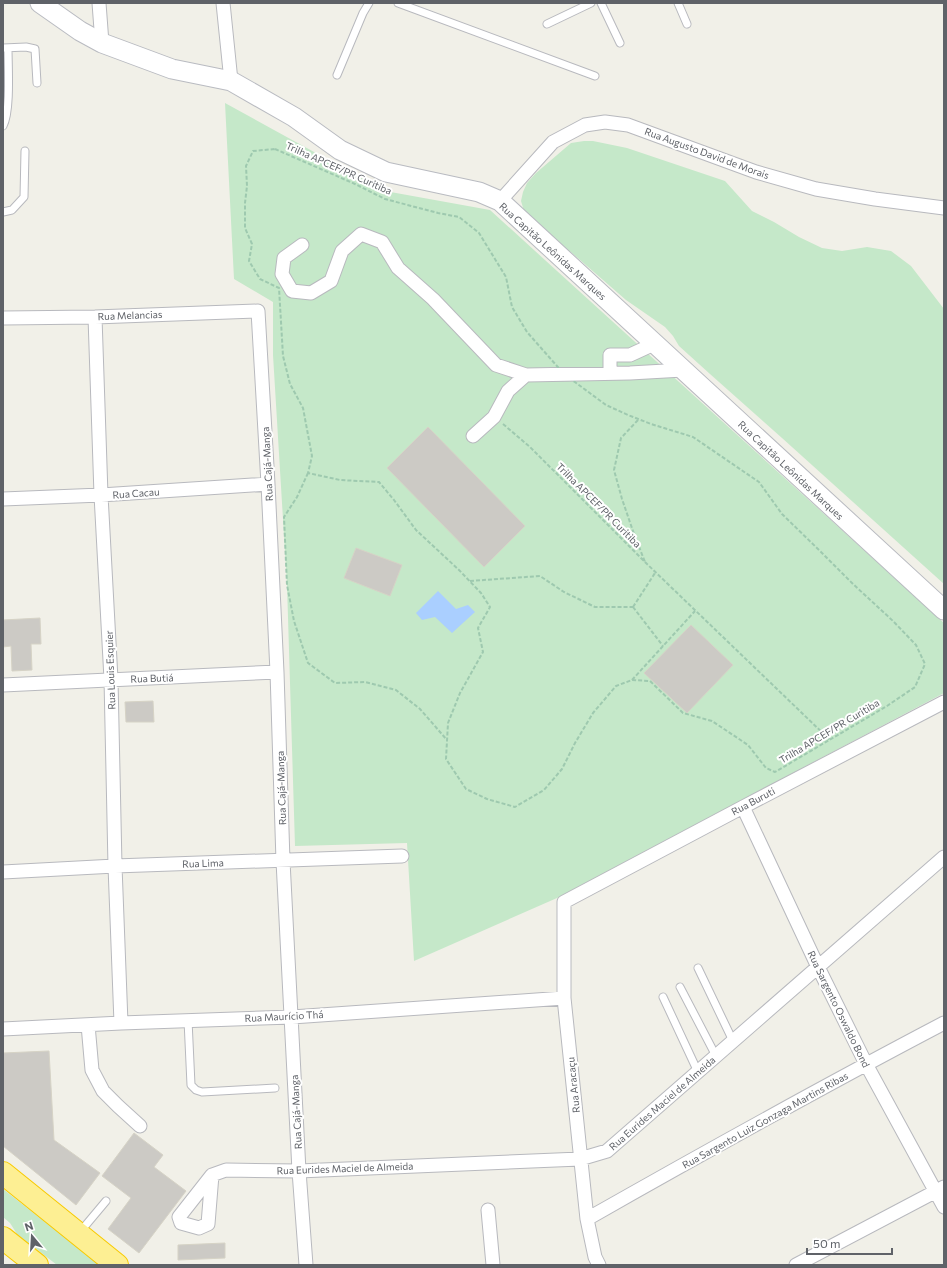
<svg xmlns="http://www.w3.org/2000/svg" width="947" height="1268" font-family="Commissioner,sans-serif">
	<rect width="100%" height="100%" fill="#f1f0e8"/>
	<path fill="#c5e8c9" d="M225 103 385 191 490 210 944 623V693L557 898 414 961 407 843 295 846 287 585 273 355V302L234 279Z
		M584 141H593L627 148 725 181 752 211 774 222 799 237 822 248 842 251 867 247 891 251 911 266 944 309V584L782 438 710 374 679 346 673 336 665 327 626 300 572 253 549 237 524 211 521 201 523 192 527 183 536 173 571 143Z
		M3 1189 100 1265H57L17 1234 10 1223 3 1217Z"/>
	<path fill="#aacfff" d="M438 591 456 609 468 605 475 612 452 633 435 617 422 620 416 613Z"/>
	<path fill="#cccac5" stroke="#d6d3c6" d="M428 427 525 526 484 567 387 468Z
		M356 548 402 565 390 596 344 578Z
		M40 618 41 644H31L32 670 12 671 11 646 3 647V620Z
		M691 625 733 665 687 713 644 673Z
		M153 701 154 722H126L125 702Z
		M49 1051 54 1140 100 1173 76 1205 3 1146V1053Z
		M134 1133 163 1155 154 1167 186 1191 139 1253 108 1229 131 1198 102 1176Z
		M225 1243V1258L178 1260V1245Z"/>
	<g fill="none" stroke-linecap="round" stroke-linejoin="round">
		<g stroke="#b8b9be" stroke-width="9">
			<path id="lane" d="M398 3 595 76
				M601 3 620 43
				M678 3 687 24
				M547 24 591 3
				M3 48 26 47 35 49 37 83
				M337 75 363 13 369 3
				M3 126C11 111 8 66 8 48
				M3 212 12 210 24 197 25 151
				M698 968 733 1041
				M680 987 716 1056
				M663 997 698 1072
				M188 1020 191 1085 196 1090 202 1092 275 1088
				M80 1232 106 1201"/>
		</g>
		<g stroke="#b8b9be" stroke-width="15">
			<path id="street" d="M99 3 102 43
				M223 3 231 81
				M500 201 553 142 585 125 605 122 628 125 756 172 816 189 875 199 944 208
				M302 245 284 258 282 274 292 291 311 293 331 281 342 251 361 234 382 242 398 268 433 299 496 365 526 375
				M95 317 101 495 111 679 115 866 121 1023
				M3 318 95 317 258 311 268 484 277 672 283 861 299 1171 306 1265
				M610 373V355H630L654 344
				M473 436 494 417 508 391 526 375 630 373 683 370
				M3 499 101 495 268 484
				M3 685 277 672
				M743 807 818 967 866 1064 944 1207
				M3 872 115 866 402 856
				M88 1025 92 1070 103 1091 118 1106 140 1126
				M3 1029 121 1023 292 1017 564 998
				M212 1175 226 1170 299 1171 580 1159 607 1151 944 857
				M212 1175 208 1224 199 1228 181 1223 179 1217Z
				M488 1210 493 1265
				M587 1219C705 1152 824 1086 944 1023
				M599 1265 595 1257 587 1219 564 998V902L743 807 944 702
				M796 1265 944 1187"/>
		</g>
		<g stroke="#b9bbc1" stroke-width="21">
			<path id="secondary" d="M40 3 80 31 102 43 172 69 231 81 294 117 340 150 386 172 479 192 500 201 944 610"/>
		</g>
		<g stroke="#f8ca01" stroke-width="24">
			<path id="highway" d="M3 1173 117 1265
				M3 1238 37 1265"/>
		</g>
		<path stroke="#9ec9af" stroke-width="2" stroke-dasharray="4 2" stroke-linecap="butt" d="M275 149 355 184 385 199 438 213 459 217 479 233 506 277 512 307 527 332 564 374 606 405 628 415 651 424 693 437 759 482 782 514 819 550 853 584 893 621 916 645 925 664 915 687 887 706 775 772 766 768 748 745 712 721 683 713 650 681 632 680 616 686 593 713 575 743 562 769 544 790 515 807 487 799 466 789 446 759 448 723 460 693 483 652 478 628 490 607 481 593 459 570 416 530 394 500 379 482 340 480 308 473 312 456 303 408 290 384 283 356 279 288 260 279 249 261 252 244 245 228V203L247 186 246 166 253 151Z
			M638 420 621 438 614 470 622 499 634 534 645 562
			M503 424 530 447 646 563 830 740
			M308 473 297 497 284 517 287 585 294 621 308 663 335 683 365 682 396 690 420 709 447 740
			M470 581 540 576 564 592 595 607H633
			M633 607 663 646
			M633 607 655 573
			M632 680 695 611"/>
		<use href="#lane" stroke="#fff" stroke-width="7"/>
		<use href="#street" stroke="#fff" stroke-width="13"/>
		<use href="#secondary" stroke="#fff" stroke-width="19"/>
		<use href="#highway" stroke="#fdef93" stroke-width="22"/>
	</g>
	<g text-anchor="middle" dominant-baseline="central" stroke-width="4" stroke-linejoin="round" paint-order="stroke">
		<g font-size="10" fill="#5f6268" stroke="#fff">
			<text transform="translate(707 153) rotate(20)">Rua Augusto David de Morais</text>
			<text transform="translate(339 168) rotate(24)">Trilha APCEF/PR Curitiba</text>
			<text transform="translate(553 251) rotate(42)">Rua Capitão Leônidas Marques</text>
			<text transform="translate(130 315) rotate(-2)">Rua Melancias</text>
			<text transform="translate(267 464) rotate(-93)">Rua Cajá-Manga</text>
			<text transform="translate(791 470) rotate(43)">Rua Capitão Leônidas Marques</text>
			<text transform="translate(136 493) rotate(-4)">Rua Cacau</text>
			<text transform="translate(599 505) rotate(45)">Trilha APCEF/PR Curitiba</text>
			<text transform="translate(110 670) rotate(-92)">Rua Louis Esquier</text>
			<text transform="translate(152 678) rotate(-2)">Rua Butiá</text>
			<text transform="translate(829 731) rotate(-31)">Trilha APCEF/PR Curitiba</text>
			<text transform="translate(281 788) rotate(-92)">Rua Cajá-Manga</text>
			<text transform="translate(753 801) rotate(-28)">Rua Buruti</text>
			<text transform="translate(203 863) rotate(-2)">Rua Lima</text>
			<text transform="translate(839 1009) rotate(64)">Rua Sargento Oswaldo Bond</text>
			<text transform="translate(284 1016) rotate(-3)">Rua Maurício Thá</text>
			<text transform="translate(573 1085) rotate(-96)">Rua Aracaçu</text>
			<text transform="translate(662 1103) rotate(-41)">Rua Eurides Maciel de Almeida</text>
			<text transform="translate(296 1112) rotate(-93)">Rua Cajá-Manga</text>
			<text transform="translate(765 1120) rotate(-29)">Rua Sargento Luiz Gonzaga Martins Ribas</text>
			<text transform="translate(345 1168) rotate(-2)">Rua Eurides Maciel de Almeida</text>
		</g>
	</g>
	<rect width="947" height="1268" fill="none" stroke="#5f6268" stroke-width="8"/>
	<g transform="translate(32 1236) rotate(342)" stroke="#ffffff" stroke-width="3" paint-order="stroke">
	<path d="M0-3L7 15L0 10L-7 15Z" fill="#5f6268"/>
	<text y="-6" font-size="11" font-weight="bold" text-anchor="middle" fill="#5f6268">N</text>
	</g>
	<path d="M807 1248v6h85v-6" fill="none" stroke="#5f6268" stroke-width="2"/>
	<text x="813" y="1248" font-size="12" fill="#5f6268" stroke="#ffffff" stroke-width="3" paint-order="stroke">50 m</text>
</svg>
